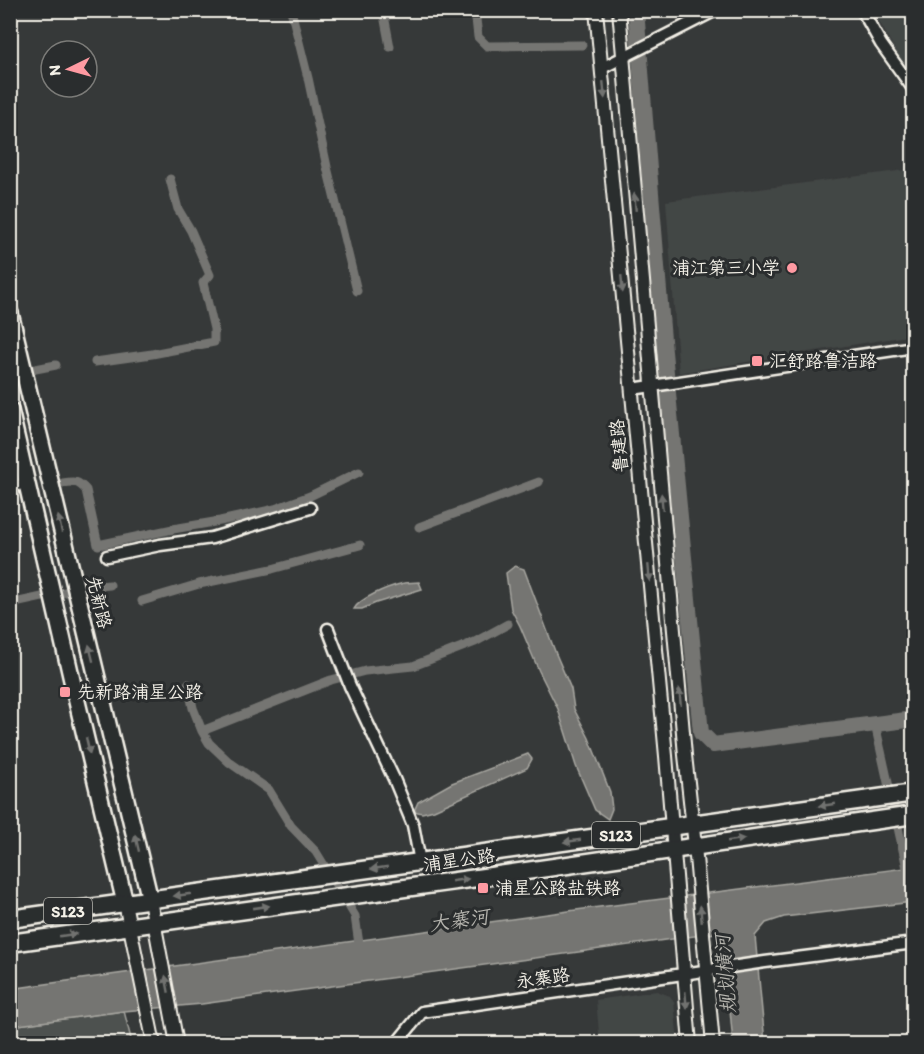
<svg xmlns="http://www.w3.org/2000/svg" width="924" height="1054" font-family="Itim,'LXGW WenKai TC',sans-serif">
	<rect width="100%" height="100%" fill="#363939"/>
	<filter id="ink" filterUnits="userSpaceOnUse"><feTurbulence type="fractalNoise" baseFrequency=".0167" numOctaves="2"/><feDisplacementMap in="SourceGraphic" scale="12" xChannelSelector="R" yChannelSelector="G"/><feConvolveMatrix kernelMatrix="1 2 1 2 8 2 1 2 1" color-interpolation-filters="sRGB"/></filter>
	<g filter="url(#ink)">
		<path fill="#434645" d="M873 11H913V65L906 69Z
			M913 169V335L679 373 666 201Z
			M657 991 670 996 674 1002 678 1043H600L596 1000Z"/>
		<path fill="#4e514f" stroke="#a1a19c" stroke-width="1.5" d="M124 1011 132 1043H11L10 1026Z"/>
		<path fill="#757572" stroke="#a8a7a1" stroke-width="1.5" d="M515 566 524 569 556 654 571 689 574 709 589 738 610 792 612 809 608 819 595 810 576 766 558 709 539 671 520 626 511 609 506 573Z
			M419 582 422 589 376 603 362 609H354C360 598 388 587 400 584 406 582 413 583 419 582Z
			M528 754 532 759 527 768 434 810 422 813 414 811 418 802 452 783Z
			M913 867V902L784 917 766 923 755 936 765 1043H733L723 932 202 1004 124 1011 11 1026 10 989 576 910Z"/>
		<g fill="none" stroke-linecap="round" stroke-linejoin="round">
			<path stroke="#757572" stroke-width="9" d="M291 10 308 78 327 167 357 291
				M383 10 390 47
				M475 10 478 37 487 46 582 45
				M95 362 152 354 214 342V329L203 283 210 275 191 231 178 209 170 179
				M10 374 56 365
				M63 483C75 481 78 481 86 490L98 545 173 529 220 521 275 509 310 496 359 472
				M419 527 539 482
				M142 601 199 584 272 569 360 545
				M10 604 88 587 110 585
				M188 684 193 708 202 731 209 743 229 762 269 790 291 826 316 852 355 916 360 951
				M875 724 909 877
				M202 731 331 680 365 671 413 666 475 642 508 624"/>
			<path stroke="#757572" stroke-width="16" d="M636 10 664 352 701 733 713 745 914 719"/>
			<g stroke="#f4f1e8" stroke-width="15">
				<path id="minor" d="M862 10 881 44 914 90
					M602 68 716 10
					M632 389 914 347
					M10 487 27 483
					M107 556 160 545 212 538 310 508
					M328 629 350 686 394 779 413 825 420 862
					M396 1044 422 1012 765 962 914 943"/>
			</g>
			<g stroke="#f4f1e8" stroke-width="16">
				<path id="tertiary" d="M596 10 666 756 690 1044
					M619 10 685 755 695 846 713 1044
					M150 900 177 1044
					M125 903 154 1044"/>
			</g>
			<g stroke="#f4f1e8" stroke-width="20">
				<path id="secondary" d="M10 313 150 900
					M10 410 74 689 125 903"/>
			</g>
			<g stroke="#f4f1e8" stroke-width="21">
				<path id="primary" d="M10 919 914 793
					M10 943 484 877 914 815"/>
			</g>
			<use href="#minor" stroke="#2a2d2e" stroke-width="10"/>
			<use href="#tertiary" stroke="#2a2d2e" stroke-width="12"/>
			<use href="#secondary" stroke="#2a2d2e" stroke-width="15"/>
			<use href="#primary" stroke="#2a2d2e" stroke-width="16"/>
		</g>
		<defs><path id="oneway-solid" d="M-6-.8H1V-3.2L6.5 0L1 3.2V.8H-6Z" transform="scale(1.5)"/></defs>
		<g fill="#71726f">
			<use href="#oneway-solid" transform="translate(604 90) rotate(85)"/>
			<use href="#oneway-solid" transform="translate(635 202) rotate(-95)"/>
			<use href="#oneway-solid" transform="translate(622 284) rotate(85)"/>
			<use href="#oneway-solid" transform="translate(662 502) rotate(-95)"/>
			<use href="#oneway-solid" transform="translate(60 524) rotate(-103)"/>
			<use href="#oneway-solid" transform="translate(649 573) rotate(85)"/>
			<use href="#oneway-solid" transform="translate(91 653) rotate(-104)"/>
			<use href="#oneway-solid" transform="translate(680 697) rotate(-95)"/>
			<use href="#oneway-solid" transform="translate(88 746) rotate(77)"/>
			<use href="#oneway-solid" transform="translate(827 805) rotate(172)"/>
			<use href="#oneway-solid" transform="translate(736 840) rotate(-8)"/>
			<use href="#oneway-solid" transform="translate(572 841) rotate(172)"/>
			<use href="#oneway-solid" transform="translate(137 843) rotate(-103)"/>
			<use href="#oneway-solid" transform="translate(379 868) rotate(172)"/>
			<use href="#oneway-solid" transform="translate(460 880) rotate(-8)"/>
			<use href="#oneway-solid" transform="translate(182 895) rotate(172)"/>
			<use href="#oneway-solid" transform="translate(261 907) rotate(-8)"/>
			<use href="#oneway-solid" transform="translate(701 914) rotate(-95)"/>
			<use href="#oneway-solid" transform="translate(68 935) rotate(-8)"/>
			<use href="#oneway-solid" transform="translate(167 984) rotate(-101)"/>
			<use href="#oneway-solid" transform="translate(686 1000) rotate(85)"/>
		</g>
	</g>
	<g fill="#ff9aa2" stroke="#2a2d2e" stroke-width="2">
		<circle cx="792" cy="268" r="6"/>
		<rect x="751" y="355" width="12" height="12" rx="3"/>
		<rect x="59" y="686" width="12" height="12" rx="3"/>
		<rect x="477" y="882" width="12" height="12" rx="3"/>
	</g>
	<g text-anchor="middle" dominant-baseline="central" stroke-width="6" stroke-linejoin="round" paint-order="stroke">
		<g fill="#2a2d2e" stroke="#b7b6b0" stroke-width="1.5">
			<rect x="592" y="822" width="48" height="26" rx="4.5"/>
			<rect x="44" y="898" width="48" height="26" rx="4.5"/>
		</g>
		<g font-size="16" font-weight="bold" fill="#f4f1e8">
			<text x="616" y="835">S123</text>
			<text x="68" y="911">S123</text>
		</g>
		<g font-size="18" fill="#f4f1e8" stroke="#2a2d2e" text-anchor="start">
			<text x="780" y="268" text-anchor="end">浦江第三小学</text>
			<text x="769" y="361">汇舒路鲁洁路</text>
			<text x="77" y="692">先新路浦星公路</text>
			<text x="495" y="888">浦星公路盐铁路</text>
		</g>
		<g font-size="18" fill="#f4f1e8" stroke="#2a2d2e">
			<text transform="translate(619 446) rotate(-95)">鲁建路</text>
			<text transform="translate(99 602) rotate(76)">先新路</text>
			<text transform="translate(459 860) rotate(-8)">浦星公路</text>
			<text transform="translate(543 978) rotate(-8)">永寨路</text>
		</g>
		<g font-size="20" font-style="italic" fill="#b4b3ad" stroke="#2a2d2e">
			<text transform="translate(459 920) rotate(-8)">大寨河</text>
			<text transform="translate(725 974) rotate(-95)">规划横河</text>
		</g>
	</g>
	<rect width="924" height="1054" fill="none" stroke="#2a2d2e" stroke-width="36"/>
	<rect x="18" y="18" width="888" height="1018" fill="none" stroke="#f4f1e8" stroke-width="2" filter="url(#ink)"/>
	<g transform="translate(69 69) rotate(265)"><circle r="28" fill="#2a2d2e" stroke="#7b7b78" stroke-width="1.5"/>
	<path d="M0-4.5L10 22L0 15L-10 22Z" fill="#ff9aa2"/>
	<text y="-9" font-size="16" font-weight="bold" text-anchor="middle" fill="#f4f1e8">N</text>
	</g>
</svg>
